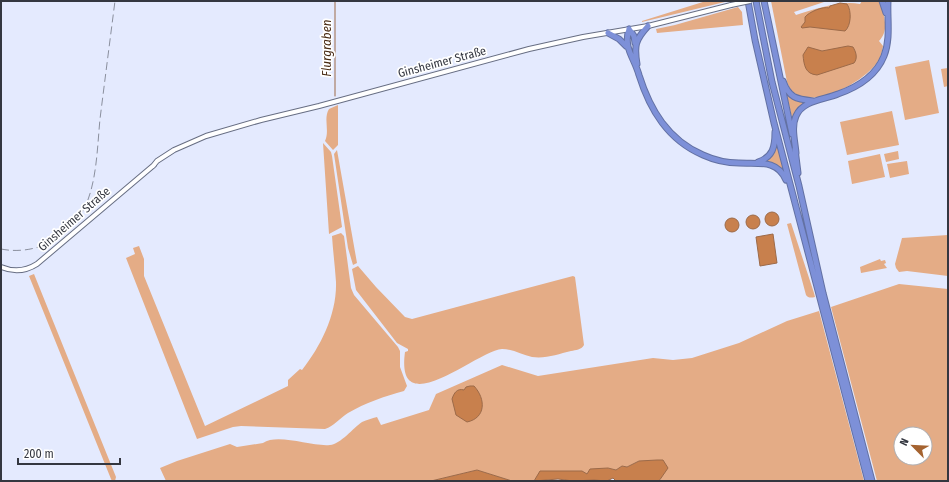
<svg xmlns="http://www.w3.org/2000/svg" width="949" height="482" font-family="'Fira Sans Condensed',sans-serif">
	<rect width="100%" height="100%" fill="#e4eafe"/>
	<path fill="#e4ac86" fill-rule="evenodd" d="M706 1H729L642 22V21Z
		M771 1H827L794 12 796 15C815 9 841 0 860 4L862 1H879C884 14 890 30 879 41L883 46C882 51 881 57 878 61 867 80 817 108 796 94 791 91 789 87 787 82Z
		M738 7 742 12 743 25 657 33 656 29 675 25Z
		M929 60 939 113 905 120 895 67Z
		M948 68V86L944 87 941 69Z
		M789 95 797 101 808 102 793 118H792L787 96Z
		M338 105V145L333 150 325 141C330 130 323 119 329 109Z
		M892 111 899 145 847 155 840 122Z
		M323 143 331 152 332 156 342 227 329 234Z
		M777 145 784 170 776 165 760 162 774 152Z
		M337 150 357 263 353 265 348 248 334 154Z
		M898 151 899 159 886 162 884 154Z
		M880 154 885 177 852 184 848 161Z
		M907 161 909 174 890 178 887 164Z
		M791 223 814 293 815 297C811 298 808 298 806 295L787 224Z
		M341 233 344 236 351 288 354 295 398 347 400 351V367L407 386 404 391C385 396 365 403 348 413 340 418 334 426 325 429L241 426 233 427 197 439 126 258 135 254 133 248 139 246 144 259V276L205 426 288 386V380L300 369 302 370C321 346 337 314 336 282 335 267 333 251 332 236Z
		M948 235V276L907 271 899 272 896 268 895 264 902 238Z
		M880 259 881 261 885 260 886 263 884 264 887 268 861 273 860 267Z
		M358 266 376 287 405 317 412 319 573 276 575 277 584 345C581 350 576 350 571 351 558 354 546 359 532 357 522 355 513 349 502 349 478 350 395 425 405 352L408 351V349L397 343 356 290 352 269Z
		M34 274 116 477 115 481H112L111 479 29 276Z
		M899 284 948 289V481H877L831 307ZM901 434H925V458H901Z
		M819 311 864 481H659L661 479 639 461 627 467 622 466 616 470 608 468 587 474 536 478 534 481H512L477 470 431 481H166L160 468 177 461 230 444 237 447 263 443C278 433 312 447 330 445 341 444 353 428 362 422 367 420 372 418 377 417L381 425 429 410 436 394 502 365 538 376 653 358 673 360 692 358 739 343 787 321Z"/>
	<path fill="#c8804d" stroke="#9c6a49" d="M840 3 847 4C852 11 851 26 845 31L810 27 802 28 801 27 805 22V17C809 12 823 6 829 8L830 6Z
		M848 46 853 47C856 52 858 58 854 63L817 75C805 74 804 65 803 55L808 47 822 51Z
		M765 219a7 7 0 1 1 14 0a7 7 0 1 1-14 0Z
		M746 222a7 7 0 1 1 14 0a7 7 0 1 1-14 0Z
		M725 225a7 7 0 1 1 14 0a7 7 0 1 1-14 0Z
		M773 234 777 263 760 266 756 237Z
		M470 386H474C486 399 486 418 467 422L456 415 452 399C454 393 457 388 464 390L466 387Z
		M657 460H663L668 468 659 481H616L613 478 607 481 594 480 573 481 558 479 534 481 540 471H582L587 474 590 469 608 468 616 470 622 466 627 467 639 461Z
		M477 470 512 481H431Z"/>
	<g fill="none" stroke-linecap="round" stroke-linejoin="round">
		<path stroke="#9c6a49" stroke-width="1" d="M335 1V96"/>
		<g stroke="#676e83" stroke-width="6">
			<path id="secondary" d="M153 166 157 161 174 150 206 136 261 120 319 106 529 49 583 37 648 26 731 5
				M1 267C13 272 26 271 37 264L154 165"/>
		</g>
		<g stroke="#6371a3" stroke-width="7">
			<path id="motorway" d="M748 1 755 40 774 123 868 481
				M756 1 772 82 799 186 823 293 872 481
				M764 1 792 134
				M882 1 886 13
				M629 29C623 48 634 57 639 75 650 110 668 140 703 155 714 160 726 163 739 163 758 164 777 159 786 180
				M629 29 634 36 635 43
				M608 33 619 39 626 46
				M637 64C634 46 635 40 648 26
				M783 81C789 98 796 99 813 101
				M795 149 798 173
				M796 153C795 141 791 127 796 116 803 100 824 100 838 94 858 87 876 76 884 56 891 38 887 19 888 1
				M758 162C773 157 775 147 775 132"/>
		</g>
		<use href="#secondary" stroke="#fff" stroke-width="4"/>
		<use href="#motorway" stroke="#7d90d8" stroke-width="5"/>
		<path stroke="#8a8f9d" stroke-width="1" stroke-dasharray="8 4" stroke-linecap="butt" d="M1 249C31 255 63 242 80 216 97 190 97 149 100 119 105 79 110 40 115 1"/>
		<g stroke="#676e83" stroke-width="6" stroke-linecap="butt">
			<path id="secondary-bridge" d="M731 5 750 1"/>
		</g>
		<use href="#secondary-bridge" stroke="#fff" stroke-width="4"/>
	</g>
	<g text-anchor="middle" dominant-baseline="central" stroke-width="3.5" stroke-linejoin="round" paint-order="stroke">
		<g font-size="12" fill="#343740" stroke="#fff">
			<text transform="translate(442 62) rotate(-15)">Ginsheimer Straße</text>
			<text transform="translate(74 219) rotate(-41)">Ginsheimer Straße</text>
		</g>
		<g font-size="13" font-style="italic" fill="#482a13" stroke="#fff">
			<text transform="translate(326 48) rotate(-90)">Flurgraben</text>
		</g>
	</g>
	<rect width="949" height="482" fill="none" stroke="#343740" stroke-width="4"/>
	<g transform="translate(913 446) rotate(294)"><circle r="19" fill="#ffffff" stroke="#aeafb3"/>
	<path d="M0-3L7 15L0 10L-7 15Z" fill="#a56330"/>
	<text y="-6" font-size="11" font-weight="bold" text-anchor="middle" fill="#343740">N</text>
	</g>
	<path d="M18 458v6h102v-6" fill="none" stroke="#343740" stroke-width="2"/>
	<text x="24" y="458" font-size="12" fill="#343740" stroke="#ffffff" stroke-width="3" paint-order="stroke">200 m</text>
</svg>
